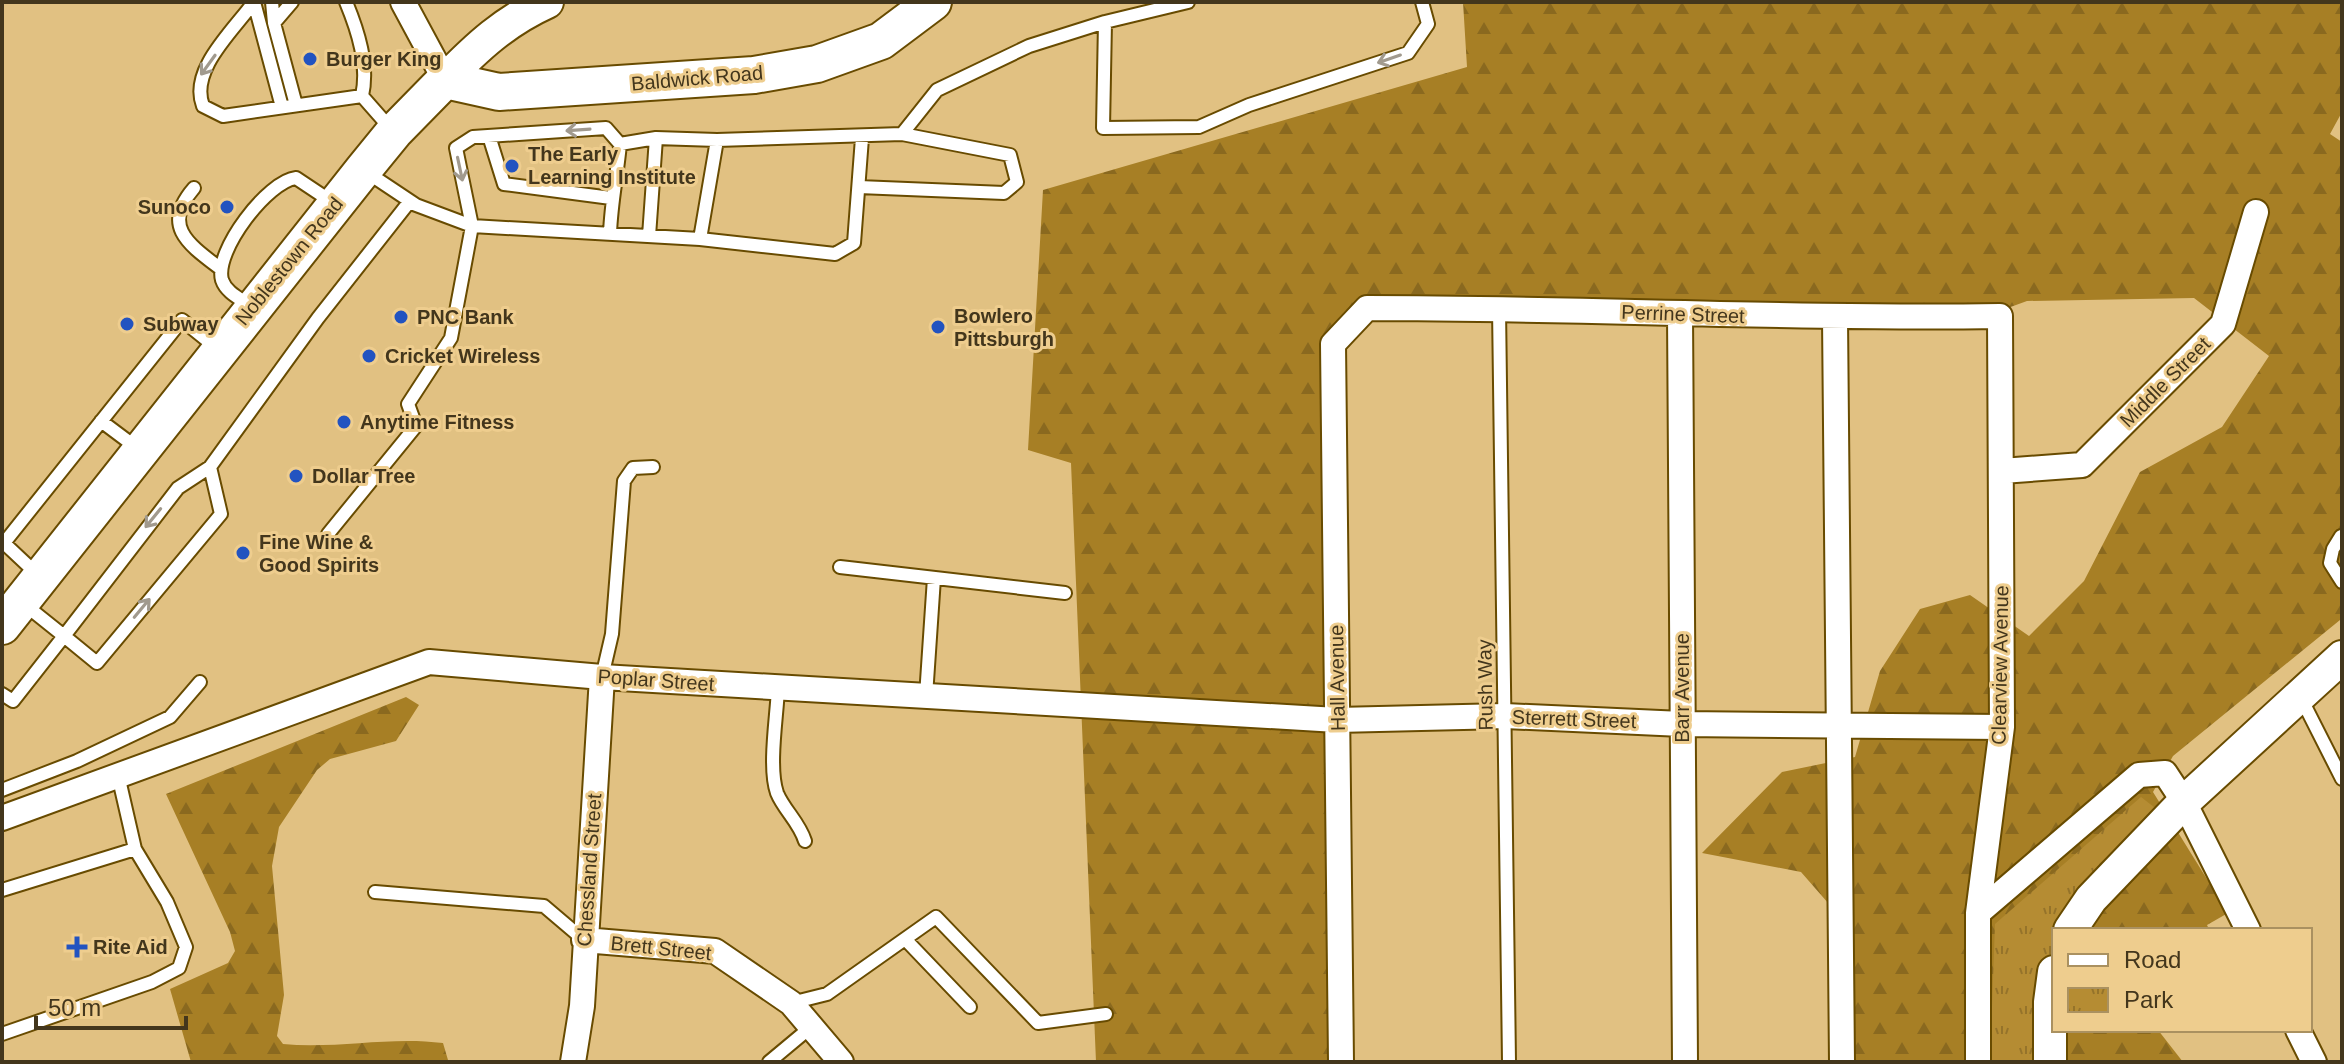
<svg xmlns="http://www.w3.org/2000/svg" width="2344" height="1064" font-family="Arial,sans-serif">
	<defs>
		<pattern id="forest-firs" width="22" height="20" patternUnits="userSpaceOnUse" patternTransform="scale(2)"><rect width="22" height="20" fill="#a77f25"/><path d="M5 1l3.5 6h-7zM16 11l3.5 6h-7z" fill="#8a691f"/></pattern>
		<pattern id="park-tufts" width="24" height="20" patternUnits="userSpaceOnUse" patternTransform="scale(2)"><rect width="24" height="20" fill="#b58c33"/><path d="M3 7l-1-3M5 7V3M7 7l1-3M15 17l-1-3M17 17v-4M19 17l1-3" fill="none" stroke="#95732a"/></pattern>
	</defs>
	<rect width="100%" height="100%" fill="#e1c182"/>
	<path fill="url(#forest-firs)" d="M1463 2H2342V112L2330 134 2342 142 2340 620 2173 756 2153 792 2228 913 2207 925 2209 930H2054V1030H2158L2183 1062H1831L1849 927 1801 872 1702 853 1782 772 1855 757 1880 671 1920 609 1970 595 2029 636 2084 581 2140 472 2222 427 2269 356 2194 298 2027 301 1994 313 1356 316 1334 356 1341 1062H1096L1071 463 1028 450 1043 190 1467 67Z
		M406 697 419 705 396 741 330 759 317 770 279 827 272 866 284 995 277 1036 283 1044C337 1049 390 1036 443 1043L448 1060 191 1062 170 989 228 963 235 951 230 932 166 794Z"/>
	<path fill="url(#park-tufts)" d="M2141 797 2159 811 2100 863 2063 930H2054V946L2038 998 2039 1062H1990L1995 924Z"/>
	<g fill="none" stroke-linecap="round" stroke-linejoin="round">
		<g stroke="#684b00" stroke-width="16">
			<path id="service" d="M254 2C233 31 189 70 203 106L223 116 362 96C369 65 358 31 346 2
				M254 2 282 107
				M272 2 274 23
				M292 2 274 23 296 105
				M1188 2 1105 22 1103 128 1199 127 1249 105 1408 53 1428 24 1422 2
				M362 96 391 129
				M489 136 504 184 611 198
				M656 138 717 140
				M620 144 656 138 649 236
				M365 171 416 205 472 226 700 239 717 140 902 134 937 90 1029 46 1105 22
				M859 187 1004 193 1017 182 1010 155 902 134
				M194 188C161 226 188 244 221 269
				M700 239 835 254 854 243 862 138
				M249 305C239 298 226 292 222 280 214 251 268 181 296 178L332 202
				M1499 308 1509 1062
				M101 421 137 448
				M210 467 221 514 97 663 64 636 178 488 210 467 318 318 410 201
				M328 534 416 426 408 404 451 338 472 226 456 148 473 137 606 128 620 144C617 176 611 203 610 234
				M2341 536 2333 549 2330 563 2342 582
				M840 567 1065 593
				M38 575 4 543 182 320 218 349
				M602 677 612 634 624 481 633 468 653 467
				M778 688C777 716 768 767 777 793 784 810 799 822 805 841
				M2 694 13 701 64 636 24 604
				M926 696 934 578
				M2300 696 2342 779
				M2 790 77 761 170 717 200 682
				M2 890 135 849
				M375 892 544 906 584 940
				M905 939 970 1007
				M791 1003 827 994 936 917 1038 1023 1106 1014
				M2 1034 152 982 179 968 186 947 167 902 135 849 118 775
				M769 1062 811 1027"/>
		</g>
		<g stroke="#684b00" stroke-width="28">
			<path id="minor" d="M403 2 445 80
				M1680 314 1685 1062
				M1835 318 1842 1062
				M2002 471 2082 465 2223 324 2256 212
				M2 818 429 662 602 677 1337 720 1505 716 1682 724 2002 727
				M1978 913 2139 775 2165 773 2184 802 2248 930
				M584 940 715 951 791 1003 841 1062
				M2298 1030 2314 1062
				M573 1062 582 1006 602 677
				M1341 1062 1333 344 1367 308C1578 308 1789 319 2000 316L2002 727 1978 913V1062"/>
		</g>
		<g stroke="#684b00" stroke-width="36">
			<path id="secondary" d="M445 80C477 47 505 21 547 2
				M2070 930 2091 899 2184 802 2342 657
				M2050 1062V1002L2054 972"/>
		</g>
		<g stroke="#684b00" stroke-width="40">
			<path id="primary" d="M2 626 363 170 394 132 445 80 499 92 754 75 817 64 881 41 933 2"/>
		</g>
		<use href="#service" stroke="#fff" stroke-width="12"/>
		<use href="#minor" stroke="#fff" stroke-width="24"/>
		<use href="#secondary" stroke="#fff" stroke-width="32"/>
		<use href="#primary" stroke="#fff" stroke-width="36"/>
	</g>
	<defs><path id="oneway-shaft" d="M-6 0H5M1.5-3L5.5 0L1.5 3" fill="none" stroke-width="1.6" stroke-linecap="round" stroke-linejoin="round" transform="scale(2)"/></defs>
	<g stroke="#a19a8e">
		<use href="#oneway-shaft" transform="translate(1389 59) rotate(161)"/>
		<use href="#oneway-shaft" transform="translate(208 65) rotate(126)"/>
		<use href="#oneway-shaft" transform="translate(578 130) rotate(176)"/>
		<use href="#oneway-shaft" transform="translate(460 169) rotate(78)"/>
		<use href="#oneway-shaft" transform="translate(153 518) rotate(129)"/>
		<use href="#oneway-shaft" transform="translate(142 608) rotate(-50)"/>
	</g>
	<g fill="#2253c0" stroke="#eecd8e" stroke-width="3">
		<circle cx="310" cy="59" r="8"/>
		<circle cx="512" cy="166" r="8"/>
		<circle cx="227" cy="207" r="8"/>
		<circle cx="401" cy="317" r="8"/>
		<circle cx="127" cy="324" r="8"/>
		<circle cx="938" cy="327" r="8"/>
		<circle cx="369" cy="356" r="8"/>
		<circle cx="344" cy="422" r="8"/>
		<circle cx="296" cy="476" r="8"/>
		<circle cx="243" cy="553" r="8"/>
		<path d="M73 935h8v8h8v8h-8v8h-8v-8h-8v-8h8z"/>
	</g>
	<g text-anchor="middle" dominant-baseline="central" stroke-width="6" stroke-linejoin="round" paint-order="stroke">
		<g font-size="20" font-weight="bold" fill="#43361c" stroke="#eecd8e" text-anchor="start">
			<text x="326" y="59">Burger King</text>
			<text x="528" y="154">The Early<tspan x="528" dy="23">Learning Institute</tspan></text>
			<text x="211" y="207" text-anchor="end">Sunoco</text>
			<text x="954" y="316">Bowlero<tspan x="954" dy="23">Pittsburgh</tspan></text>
			<text x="417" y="317">PNC Bank</text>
			<text x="143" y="324">Subway</text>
			<text x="385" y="356">Cricket Wireless</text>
			<text x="360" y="422">Anytime Fitness</text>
			<text x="312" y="476">Dollar Tree</text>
			<text x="259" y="542">Fine Wine &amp;<tspan x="259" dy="23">Good Spirits</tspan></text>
			<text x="93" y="947">Rite Aid</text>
		</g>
		<g font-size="20" fill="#43361c" stroke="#eecd8e">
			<text transform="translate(697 78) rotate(-5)">Baldwick Road</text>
			<text transform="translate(289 261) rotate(-51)">Noblestown Road</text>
			<text transform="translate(1683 314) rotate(2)">Perrine Street</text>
			<text transform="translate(2165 382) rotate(-45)">Middle Street</text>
			<text transform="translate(2000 665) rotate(-89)">Clearview Avenue</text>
			<text transform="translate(1337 678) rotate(-91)">Hall Avenue</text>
			<text transform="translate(656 680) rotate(4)">Poplar Street</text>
			<text transform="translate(1485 685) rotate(-91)">Rush Way</text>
			<text transform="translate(1682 688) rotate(-90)">Barr Avenue</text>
			<text transform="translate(1574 719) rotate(2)">Sterrett Street</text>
			<text transform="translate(589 870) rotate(-86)">Chessland Street</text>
			<text transform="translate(661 948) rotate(6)">Brett Street</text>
		</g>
	</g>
	<rect width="2344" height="1064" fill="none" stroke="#43361c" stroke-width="8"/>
	<rect x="2052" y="928" width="260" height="104" fill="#eecd8e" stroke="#aa9160" stroke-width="2"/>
	<rect x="2068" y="954" width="40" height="12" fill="#ffffff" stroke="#aa9160" stroke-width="2"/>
	<text x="2124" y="968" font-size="24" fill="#43361c">Road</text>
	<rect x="2068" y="988" width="40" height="24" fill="url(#park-tufts)" stroke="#aa9160" stroke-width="2"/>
	<text x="2124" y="1008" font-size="24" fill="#43361c">Park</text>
	<path d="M36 1016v12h150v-12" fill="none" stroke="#43361c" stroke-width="4"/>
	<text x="48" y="1016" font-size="24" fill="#43361c" stroke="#eecd8e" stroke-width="6" paint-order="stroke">50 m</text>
</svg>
